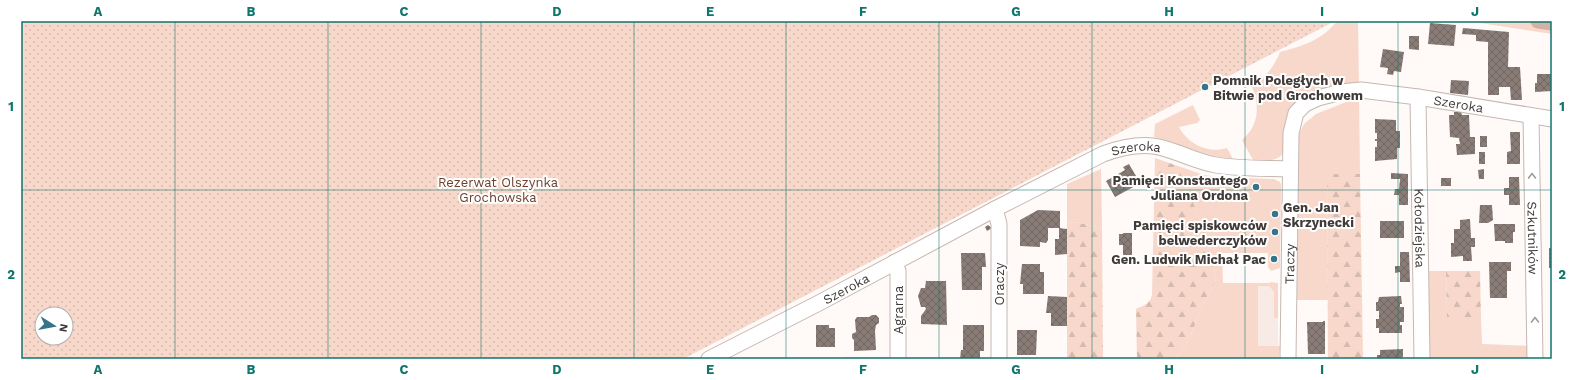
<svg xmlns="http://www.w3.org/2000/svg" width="1573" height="380" font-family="'Work Sans',sans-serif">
<defs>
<pattern id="forest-firs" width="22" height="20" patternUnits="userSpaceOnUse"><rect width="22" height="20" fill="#f7d8cb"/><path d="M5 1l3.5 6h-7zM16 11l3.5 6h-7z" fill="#d5baaf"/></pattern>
<pattern id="park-dots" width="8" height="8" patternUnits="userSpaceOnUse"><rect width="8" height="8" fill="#f7d8cb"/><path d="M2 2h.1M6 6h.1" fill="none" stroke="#d5baaf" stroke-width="1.8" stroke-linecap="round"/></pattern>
<pattern id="building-cross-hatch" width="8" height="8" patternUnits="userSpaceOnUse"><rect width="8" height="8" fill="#897c77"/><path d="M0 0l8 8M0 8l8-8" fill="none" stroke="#716763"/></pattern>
</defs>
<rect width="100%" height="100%" fill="#fff9f7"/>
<path fill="#f8ebe5" d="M1258,286H1269L1274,292V317L1278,318V346H1258Z"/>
<path fill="#f7d8cb" d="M1337,21H1358L1359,85L1296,105L1285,121V150C1279,163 1265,160 1253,160L1242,140C1259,126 1260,106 1252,87C1265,78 1274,67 1280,52C1303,46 1322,40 1337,21Z
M1467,21H1552V34Z
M1359,97L1360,174L1327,175L1328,300H1297L1298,136L1304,124L1316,114Z
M1193,105L1200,120L1197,123L1179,127C1188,144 1208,154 1227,148L1233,159C1203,156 1183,144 1154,137L1155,124Z
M1181,167L1204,175L1219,177L1274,179L1280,182L1281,185L1280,268L1271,271L1268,267V253H1222L1223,283H1270V282L1278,283V318H1274V292L1269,286H1258V346H1280L1279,359H1174C1190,346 1195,322 1203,304C1207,296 1212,288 1216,279L1210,250L1203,228L1189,192L1182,183L1181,179Z
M1101,169L1102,228L1075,222L1067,223V184Z
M1425,271H1446L1447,316L1481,317L1482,344L1529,346L1527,359H1426Z"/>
<path fill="url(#forest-firs)" d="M1155,158L1181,167V179L1182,183L1189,192L1203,228L1210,250L1216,279C1212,288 1207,296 1203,304C1195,322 1190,346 1174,359H1137L1136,309C1144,305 1150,304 1152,295Z
M1327,174H1360L1363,359H1328Z
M1075,222L1102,228L1103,359H1067V223Z
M1446,271H1480L1481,317H1447Z
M843,357H888V359H843Z"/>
<path fill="url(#park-dots)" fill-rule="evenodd" d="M21,21H1335L683,359H21ZM42,314H66V338H42Z"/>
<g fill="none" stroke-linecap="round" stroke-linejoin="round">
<path stroke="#d3b1a4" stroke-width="15" d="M1538,21L1552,23"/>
</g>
<path fill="url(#building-cross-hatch)" d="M1430,23L1456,25L1454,46L1428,44Z
M1463,28L1509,32L1508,67H1520L1522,100H1511L1510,87H1499V95H1488V42L1476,41V35L1462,34Z
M1409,36H1419V50L1409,49Z
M1383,49L1404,52L1401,72L1394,71L1393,75L1387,74L1388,68L1380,67Z
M1537,74H1552V91L1535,92V83H1537Z
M1451,80L1469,81L1468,95L1450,93Z
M1454,112H1461L1462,115H1469L1470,137H1475V154L1457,155L1456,144H1460L1459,138L1450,137L1449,115H1454Z
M1375,119L1396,120V131H1400V148H1397V159L1375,161V147H1377V141H1375V139H1377V133H1375Z
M1510,132H1520V164H1507V152L1511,151Z
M1480,136H1487V147H1480Z
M1479,152H1485V164H1479Z
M1129,164L1136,176L1131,179L1135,186L1115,197L1106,181L1125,170L1123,167Z
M1484,169V179H1479L1478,170Z
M1391,173L1408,174V205H1399V195H1394L1395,189H1399L1400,179H1391Z
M1509,177H1519L1520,205H1509V195H1504V188H1509Z
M1441,178H1451V186H1441Z
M1480,205H1492L1493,220L1488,223H1479Z
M1038,210L1060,211V228H1048V240L1046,243L1040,242V247L1020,246V220Z
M1470,219L1471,238H1475V247H1471L1472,261H1463V256L1451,257V243H1454V229H1460V220Z
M1380,221H1404V238H1380Z
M1494,224H1515V232H1513V243H1505V241H1495Z
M988,225L992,228L987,231L985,227Z
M1059,228L1067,229V254L1055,255V239H1059Z
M1123,233H1132V255H1123V245H1119V234H1123Z
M1549,248H1552V268H1549Z
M1400,252H1409L1410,282H1400V272L1395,273V266H1400Z
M961,253H985L986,267H982V290H962Z
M1489,262H1511V271H1507V298H1490Z
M1022,264H1040V272H1044V294H1023V284H1020Z
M926,281H946L947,325L921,324V316L926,309L925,307H921L918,296L921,288H925Z
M1048,296L1067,297V326H1051V313H1046Z
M1401,296L1402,304H1400V307H1404V322H1400V325H1402V333H1379V328H1376V319H1379V311H1376V302H1378L1379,297Z
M872,315H876L879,318V323L876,325L875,331L876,350L854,351V340L852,338V334L856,332L855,320L857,317H869Z
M1323,321H1325V354H1308L1307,322H1323Z
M816,325H829V328H835V347H816Z
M963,325H984V351H980V359H960L961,350H963Z
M1017,330H1037L1036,355H1017Z
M1403,349V357H1402V359H1377V355H1380V350Z"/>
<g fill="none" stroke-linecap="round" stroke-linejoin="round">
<g stroke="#c5b8b2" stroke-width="17">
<g id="street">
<path id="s1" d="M1418,97L1422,359"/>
<path id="s2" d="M1531,116L1535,359"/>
<path d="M995,209L999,224V359"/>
<path d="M895,262L898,271V359"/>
<path id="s3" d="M709,359L817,304L995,209L1103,154C1122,147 1146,142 1166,149C1183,154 1199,162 1216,165C1240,169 1266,168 1290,169"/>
<path id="s4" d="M1288,359L1291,133L1296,113L1305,104L1318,98L1341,92L1361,90L1418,97L1552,119"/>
</g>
</g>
<use href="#street" stroke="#fff" stroke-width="15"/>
</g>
<defs><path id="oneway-chevron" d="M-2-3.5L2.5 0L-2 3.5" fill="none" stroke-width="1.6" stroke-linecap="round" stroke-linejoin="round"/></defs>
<g stroke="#a09c9c">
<use href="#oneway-chevron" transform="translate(1532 176) rotate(-91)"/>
<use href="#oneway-chevron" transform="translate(1535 320) rotate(-91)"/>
</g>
<path fill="none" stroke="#0f766e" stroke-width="1" stroke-opacity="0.55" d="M175,21V359M328,21V359M481,21V359M634,21V359M786,21V359M939,21V359M1092,21V359M1245,21V359M1398,21V359M21,190H1552"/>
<g fill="#36748a" stroke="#fff" stroke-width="1.5">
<circle cx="1205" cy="87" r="4"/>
<circle cx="1256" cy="187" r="4"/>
<circle cx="1275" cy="214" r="4"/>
<circle cx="1275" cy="232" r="4"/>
<circle cx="1274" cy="259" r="4"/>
</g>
<g text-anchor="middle" stroke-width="4" stroke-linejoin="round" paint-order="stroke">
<g font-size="13" font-weight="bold" fill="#403a38" stroke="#fff" text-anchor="end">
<text x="1213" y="85" text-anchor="start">Pomnik Poległych w<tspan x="1213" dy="15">Bitwie pod Grochowem</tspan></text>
<text x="1248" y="185">Pamięci Konstantego<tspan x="1248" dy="15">Juliana Ordona</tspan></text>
<text x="1283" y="212" text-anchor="start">Gen. Jan<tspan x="1283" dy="15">Skrzynecki</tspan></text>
<text x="1267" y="230">Pamięci spiskowców<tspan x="1267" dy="15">belwederczyków</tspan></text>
<text x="1266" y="264">Gen. Ludwik Michał Pac</text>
</g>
<g font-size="13" fill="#403a38" stroke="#fff">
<text dy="5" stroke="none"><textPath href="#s4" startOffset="416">Szeroka</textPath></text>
<text dy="5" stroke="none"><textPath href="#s3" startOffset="478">Szeroka</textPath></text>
<text dy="5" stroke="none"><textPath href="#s1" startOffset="131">Kołodziejska</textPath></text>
<text dy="5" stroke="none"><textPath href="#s2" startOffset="122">Szkutników</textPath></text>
<text dy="5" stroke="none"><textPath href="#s4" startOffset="95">Traczy</textPath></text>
<text transform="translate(999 284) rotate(-90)" y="5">Oraczy</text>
<text dy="5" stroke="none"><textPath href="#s3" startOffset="154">Szeroka</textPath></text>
<text transform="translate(898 310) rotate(-90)" y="5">Agrarna</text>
</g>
<g font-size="13" fill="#6f3f2b" stroke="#fff">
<text x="498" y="187">Rezerwat Olszynka<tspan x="498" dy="15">Grochowska</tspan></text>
</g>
</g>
<rect width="1573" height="380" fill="none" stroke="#ffffff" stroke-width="44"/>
<g transform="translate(54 326) rotate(101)"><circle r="19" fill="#ffffff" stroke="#b3b0af"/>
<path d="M0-3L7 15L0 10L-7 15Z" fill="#36748a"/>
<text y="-6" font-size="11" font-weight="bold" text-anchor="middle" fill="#403a38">N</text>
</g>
<rect x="22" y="22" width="1529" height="336" fill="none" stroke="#0f766e" stroke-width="1.5"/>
<g font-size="13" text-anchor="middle" font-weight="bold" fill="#0f766e">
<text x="98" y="16">A</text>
<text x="251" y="16">B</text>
<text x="404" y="16">C</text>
<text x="557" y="16">D</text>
<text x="710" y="16">E</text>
<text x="863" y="16">F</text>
<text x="1016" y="16">G</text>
<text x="1169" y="16">H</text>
<text x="1322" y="16">I</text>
<text x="1475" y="16">J</text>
<text x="11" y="111">1</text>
<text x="1562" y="111">1</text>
<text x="11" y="279">2</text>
<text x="1562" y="279">2</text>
<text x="98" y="374">A</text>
<text x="251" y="374">B</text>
<text x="404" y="374">C</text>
<text x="557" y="374">D</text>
<text x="710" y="374">E</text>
<text x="863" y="374">F</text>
<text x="1016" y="374">G</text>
<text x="1169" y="374">H</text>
<text x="1322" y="374">I</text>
<text x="1475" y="374">J</text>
</g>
</svg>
